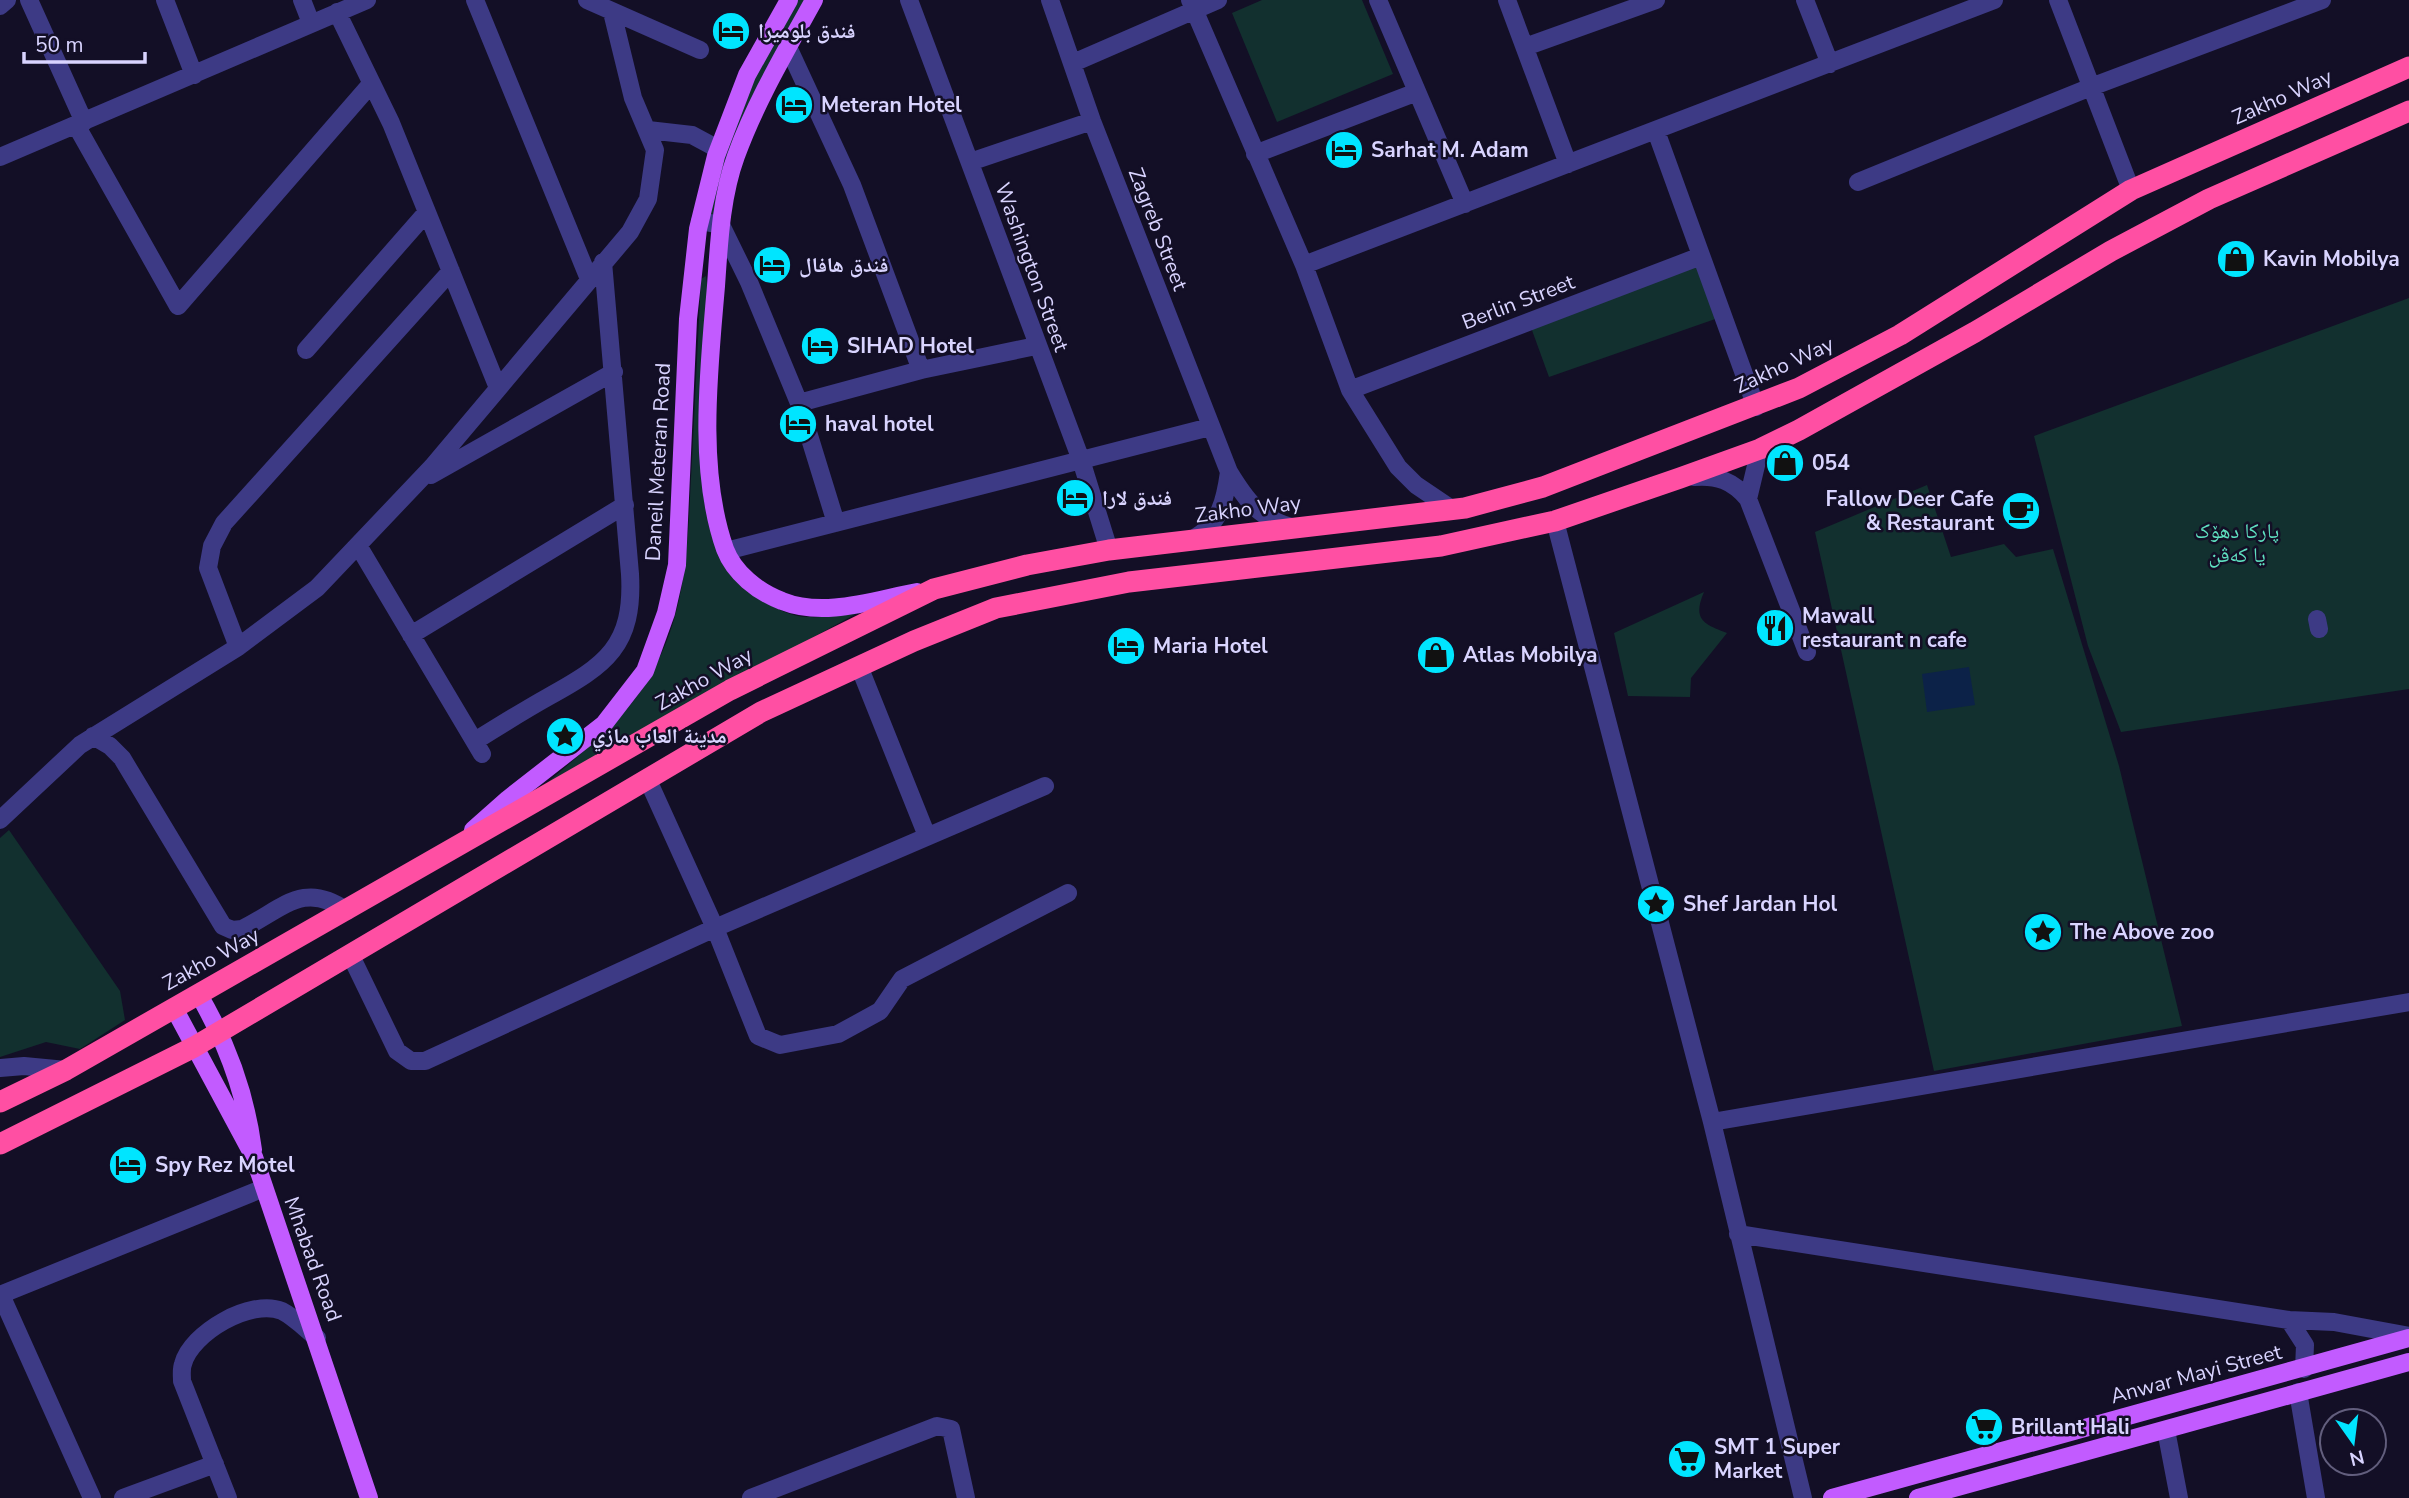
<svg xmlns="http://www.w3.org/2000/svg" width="2409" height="1498" font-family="'Nunito Sans','Noto Naskh Arabic',sans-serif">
<rect width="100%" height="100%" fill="#130f26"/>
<path fill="#12302f" d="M791,0H812L761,91L719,223L703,219L722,144Z
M1262,0H1362L1393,74L1277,122L1232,13Z
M1701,256L1721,317L1549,377L1529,322Z
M706,276C721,373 660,541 763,601C776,609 793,617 808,617C826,618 843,614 861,611L547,783C581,753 620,724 644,686C690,614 687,541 692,460C695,399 698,339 701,279Z
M2409,298V689L2121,732L2088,646L2034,436Z
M1927,485L1951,557L2004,544L2016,557L2053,549L2119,766L2182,1026L1934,1071L1815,532Z
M1704,592C1692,620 1704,624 1727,633L1691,678L1690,697L1628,696L1614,633Z
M9,830L120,991L125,1020L80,1049L46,1042L0,1057V838Z"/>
<path fill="#0c2248" d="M1969,667L1975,705L1927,712L1922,674Z"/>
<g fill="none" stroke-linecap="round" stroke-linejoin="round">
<path stroke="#3d3a85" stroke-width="18" d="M29,0L84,122
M165,0L194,75
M302,0L311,23
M475,0L589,279
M587,0L700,50
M909,0L1081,460L1109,550
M1050,0L1092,121L1229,472C1246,500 1259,518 1291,527
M1190,0L1304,265L1350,390L1398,467L1416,485L1453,510
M1378,0L1465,204
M1507,0L1568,164
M1805,0L1830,64
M2058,0L2131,190
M0,6L7,0
M337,12L391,123L498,388
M788,47L852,185L921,370
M1525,47L1656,0
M1073,63L1218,0
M76,125L178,306L371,84
M648,130L692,135L718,149
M1656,131L1756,407
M1255,154L1417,92
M0,157L367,0
M970,162L1092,121
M1858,182L2091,87L2322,0
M700,221L721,225L749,282L799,403L836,523
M1304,265L1994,0
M306,350L427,212
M1350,390L1701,256
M799,403L921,370L1036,346
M431,475L614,372
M1694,477C1717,475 1733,481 1748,499L1807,652
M1748,499L1760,449
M1555,521L1712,1122L1803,1498
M1193,539C1220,524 1225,501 1229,472
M359,547L482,754
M726,551L1210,427
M2317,619L2319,629
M411,635L625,505
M238,647L208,568L212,546L224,523L451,271
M859,666L927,836
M93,736L110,746L122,758L223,926L232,930L242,929C283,909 303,880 347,911
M475,741C499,726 523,711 548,697C606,665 634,646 630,574L603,262
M647,778L715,928L758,1036L780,1045L838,1034L880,1011L902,979L1068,893
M0,820L80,745L238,647L317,588L432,467L630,232L648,199L655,150L633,98L612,12
M351,956L397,1051L411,1061H425L715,928L1045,786
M0,1068L24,1066L66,1070
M1712,1122L2409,1002
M1738,1234L2289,1320L2334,1322L2409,1336
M0,1295L264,1188
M1,1295L92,1498
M2289,1320L2305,1345L2304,1369
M2298,1392L2316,1498
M2166,1430L2179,1498
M123,1498L215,1464
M228,1498L182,1381C182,1376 181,1369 183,1364C191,1333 251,1298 282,1311C294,1317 307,1330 317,1338
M751,1498L937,1426L951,1429L966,1498"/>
<path stroke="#c25bff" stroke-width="18" d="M814,0C786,51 756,101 736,156C721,197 719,243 716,286C709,369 697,470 725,549C734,573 758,592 782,601C824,618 874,600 917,592
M473,830L508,799L604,724L645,671L666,613L677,565L688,319L698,229L716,156L747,75L789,0
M199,995C227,1043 246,1095 253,1150
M174,1008L254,1157L369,1498
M1832,1498L2409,1338
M1918,1498L2409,1362"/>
<path stroke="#ff4fa3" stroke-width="21" d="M0,1102L66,1070L730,690L934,589L1027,565L1109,550L1465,508L1543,487L1799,388L1900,335L2131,190L2409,67
M0,1144L194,1047L761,712L914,641L996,608L1129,582L1441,546L1555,521L1680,478L1760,449L1799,430L1975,332L2111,251L2209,199L2409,111"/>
</g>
<defs>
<g id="hotel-disc" transform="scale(2.0125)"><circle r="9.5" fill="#00e5ff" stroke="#130f26"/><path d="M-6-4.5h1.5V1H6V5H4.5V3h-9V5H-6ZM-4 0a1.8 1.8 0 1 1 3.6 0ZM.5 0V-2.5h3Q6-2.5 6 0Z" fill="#111"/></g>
<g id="shop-disc" transform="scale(2.0125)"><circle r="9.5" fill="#00e5ff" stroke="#130f26"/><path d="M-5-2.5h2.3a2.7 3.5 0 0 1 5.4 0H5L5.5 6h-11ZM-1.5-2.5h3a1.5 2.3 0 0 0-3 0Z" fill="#111"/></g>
<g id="cafe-disc" transform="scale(2.0125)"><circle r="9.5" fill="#00e5ff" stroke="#130f26"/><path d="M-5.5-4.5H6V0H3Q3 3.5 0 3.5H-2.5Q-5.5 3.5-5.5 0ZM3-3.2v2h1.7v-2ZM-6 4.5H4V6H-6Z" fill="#111"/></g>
<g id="restaurant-disc" transform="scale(2.0125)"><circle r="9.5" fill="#00e5ff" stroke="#130f26"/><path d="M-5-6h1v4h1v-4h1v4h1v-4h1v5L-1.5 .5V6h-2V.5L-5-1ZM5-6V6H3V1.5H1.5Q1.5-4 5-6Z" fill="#111"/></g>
<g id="sight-disc" transform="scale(2.0125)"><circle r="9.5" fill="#00e5ff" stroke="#130f26"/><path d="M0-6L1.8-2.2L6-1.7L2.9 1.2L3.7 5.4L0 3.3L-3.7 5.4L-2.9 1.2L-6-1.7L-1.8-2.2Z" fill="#111"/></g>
<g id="supermarket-disc" transform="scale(2.0125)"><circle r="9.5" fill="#00e5ff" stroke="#130f26"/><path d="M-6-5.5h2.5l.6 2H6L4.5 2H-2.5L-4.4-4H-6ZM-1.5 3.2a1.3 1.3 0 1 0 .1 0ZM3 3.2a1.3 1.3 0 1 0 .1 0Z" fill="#111"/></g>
</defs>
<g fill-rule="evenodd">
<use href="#hotel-disc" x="731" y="31"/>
<use href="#hotel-disc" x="794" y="105"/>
<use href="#hotel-disc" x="1344" y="150"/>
<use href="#shop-disc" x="2236" y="259"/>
<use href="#hotel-disc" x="772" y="265"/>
<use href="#hotel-disc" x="820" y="346"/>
<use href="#hotel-disc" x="798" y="424"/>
<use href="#shop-disc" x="1785" y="463"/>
<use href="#hotel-disc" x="1075" y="498"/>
<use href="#cafe-disc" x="2021" y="511"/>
<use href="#restaurant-disc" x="1775" y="628"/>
<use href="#hotel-disc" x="1126" y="646"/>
<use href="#shop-disc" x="1436" y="655"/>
<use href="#sight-disc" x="565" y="736"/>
<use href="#sight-disc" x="1656" y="904"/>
<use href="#sight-disc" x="2043" y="932"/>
<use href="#hotel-disc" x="128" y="1165"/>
<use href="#supermarket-disc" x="1984" y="1427"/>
<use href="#supermarket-disc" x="1687" y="1459"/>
</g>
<g text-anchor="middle" stroke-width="5" stroke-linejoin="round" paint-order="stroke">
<g font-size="21" font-weight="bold" fill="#d9d4ff" stroke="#130f26" text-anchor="start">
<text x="758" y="38">فندق بلوميرا</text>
<text x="821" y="112">Meteran Hotel</text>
<text x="1371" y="157">Sarhat M. Adam</text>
<text x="2263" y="266">Kavin Mobilya</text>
<text x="799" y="272">فندق هافال</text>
<text x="847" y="353">SIHAD Hotel</text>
<text x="825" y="431">haval hotel</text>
<text x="1812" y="470">054</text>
<text x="1102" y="505">فندق لارا</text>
<text x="1994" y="506" text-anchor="end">Fallow Deer Cafe<tspan x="1994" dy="24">&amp; Restaurant</tspan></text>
<text x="1802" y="623">Mawall<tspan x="1802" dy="24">restaurant n cafe</tspan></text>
<text x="1153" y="653">Maria Hotel</text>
<text x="1463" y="662">Atlas Mobilya</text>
<text x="592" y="743">مدينة العاب مازي</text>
<text x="1683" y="911">Shef Jardan Hol</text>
<text x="2070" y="939">The Above zoo</text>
<text x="155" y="1172">Spy Rez Motel</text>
<text x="2011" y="1434">Brillant Hali</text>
<text x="1714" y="1454">SMT 1 Super<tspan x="1714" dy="24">Market</tspan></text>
</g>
<g font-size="21" fill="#d9d4ff" stroke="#130f26">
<text transform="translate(2282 97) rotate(-24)" y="7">Zakho Way</text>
<text transform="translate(1158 229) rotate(69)" y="7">Zagreb Street</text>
<text transform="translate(1032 267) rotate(70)" y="7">Washington Street</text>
<text transform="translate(1518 302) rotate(-21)" y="7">Berlin Street</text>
<text transform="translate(1784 365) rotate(-25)" y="7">Zakho Way</text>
<text transform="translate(658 462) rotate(-87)" y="7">Daneil Meteran Road</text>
<text transform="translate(1248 509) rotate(-7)" y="7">Zakho Way</text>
<text transform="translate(704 679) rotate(-29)" y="7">Zakho Way</text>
<text transform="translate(211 959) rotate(-29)" y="7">Zakho Way</text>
<text transform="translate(313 1259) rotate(70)" y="7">Mhabad Road</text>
<text transform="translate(2196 1374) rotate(-15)" y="7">Anwar Mayi Street</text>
</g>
<g font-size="21" fill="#5fe0c0" stroke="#130f26">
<text x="2237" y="538">پاركا دهۆک<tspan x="2237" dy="24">يا كەڤن</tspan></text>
</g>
</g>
<g transform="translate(2353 1442) rotate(166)"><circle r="33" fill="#130f26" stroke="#625e7d" stroke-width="2"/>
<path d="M0-5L12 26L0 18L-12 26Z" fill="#00e5ff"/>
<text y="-10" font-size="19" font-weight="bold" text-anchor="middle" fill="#d9d4ff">N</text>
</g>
<path d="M24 52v10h121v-10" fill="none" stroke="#d9d4ff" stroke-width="3.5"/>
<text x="35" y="52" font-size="21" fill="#d9d4ff" stroke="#130f26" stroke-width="5" paint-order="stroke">50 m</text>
</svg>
